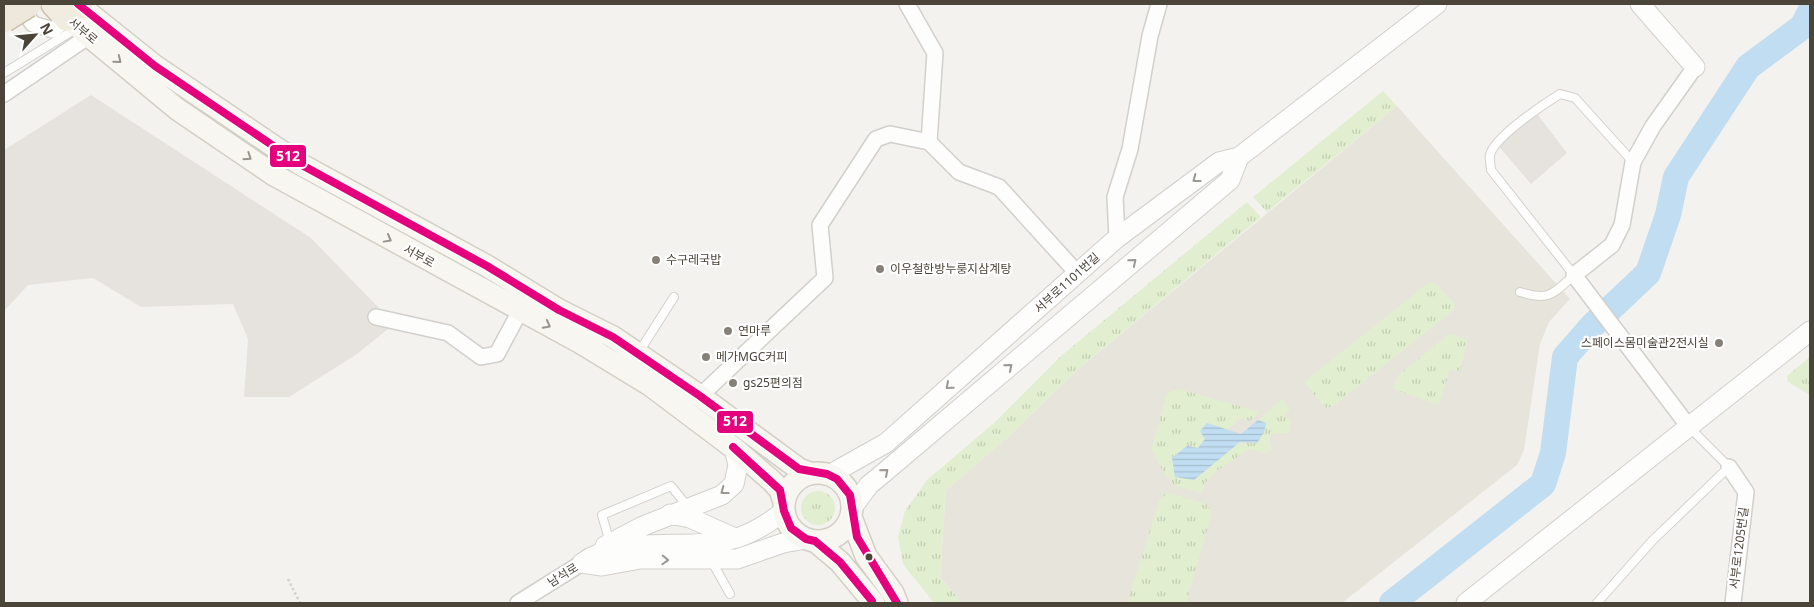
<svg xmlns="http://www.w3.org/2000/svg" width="1814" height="607" font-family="'Noto Sans','Noto Sans KR',sans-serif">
<defs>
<pattern id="grass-tufts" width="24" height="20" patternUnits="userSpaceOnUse" patternTransform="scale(1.25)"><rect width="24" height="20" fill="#e1eecf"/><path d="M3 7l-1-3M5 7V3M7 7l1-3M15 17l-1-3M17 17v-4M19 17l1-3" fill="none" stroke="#c3cdb2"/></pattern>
<pattern id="water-rules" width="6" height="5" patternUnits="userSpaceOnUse" patternTransform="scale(1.25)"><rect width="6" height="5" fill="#c0ddf1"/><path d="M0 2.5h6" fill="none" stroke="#a6bfcf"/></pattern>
</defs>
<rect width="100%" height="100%" fill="#f4f2ee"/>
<path fill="#e7e4dc" d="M1397,106L1570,299L1549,322L1540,344L1524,450L1517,465L1342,603H962L940,577L946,490L1008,437L1075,372Z"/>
<path fill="url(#grass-tufts)" d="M1383,91L1397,106L1267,212L1253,197Z
M1247,202L1261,217L1075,372L1008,437L946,490L940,577L962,603H934L903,564L898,537L905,511L927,480L994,423L1061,356Z
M1434,282L1455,304L1454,310L1333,406L1325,408L1304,382L1427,284Z
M1449,334L1468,339L1460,371L1450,369L1439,405L1393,389L1397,376Z
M1810,357V395L1788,382L1787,376Z
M1179,389L1260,412L1250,421L1241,418L1227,430L1207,424L1205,439L1198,448L1187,446L1172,458L1191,481L1194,480L1240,442L1257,443L1260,441L1263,422L1258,420L1282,399L1290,409L1285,415L1291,422L1289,433H1273L1269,438L1272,450L1267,453L1249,449L1211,475L1212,476L1204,484L1201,493L1174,485L1161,468L1151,449L1166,397L1169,392Z
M801 508a17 17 0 1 1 34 0a17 17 0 1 1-34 0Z
M1171,493L1206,504L1212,513L1186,603H1127L1159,501L1165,494Z"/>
<path fill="#e6e3df" d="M91,95L311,238L379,308L388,329L357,354L289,397H244L248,339L233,304L141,307L93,278L28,285L4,311V150Z
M1535,111L1567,153L1531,184L1496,143Z"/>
<path fill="url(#water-rules)" d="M1258,420L1266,423L1264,432L1257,443L1240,442L1194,480L1175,477L1172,458L1187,446L1198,448L1205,439L1200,431L1207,423L1241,434Z"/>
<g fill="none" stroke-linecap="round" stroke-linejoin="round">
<path stroke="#c0ddf1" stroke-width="26" d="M1392,603L1543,484L1553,453L1565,357L1592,326L1648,273L1668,215L1676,177L1748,67L1802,27L1810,12"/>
<g stroke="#d2d0cb" stroke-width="10">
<path id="service" d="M4,73L77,28
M1520,292C1549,301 1552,295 1574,275L1491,170C1491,166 1489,159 1490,155C1494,137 1544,104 1560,94L1575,98L1633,162
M639,352L674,297
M610,543L602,515L671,486L688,507
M711,560L730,594
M1597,603L1652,541L1729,467L1690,428"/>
</g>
<g stroke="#d2d0cb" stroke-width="18">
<path id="minor" d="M18,4L33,24L53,30L72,14
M907,4L935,53L929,142
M4,94L89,36
M1117,238L1115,197L1130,149L1150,36L1159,4
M376,317L448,333L481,357L497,354L520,311
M700,396L825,278L820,225L876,139L890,134L929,142L959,172L999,187L1078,274
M1689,427L1574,275L1612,245L1622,225L1633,162L1653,126L1695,67
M1729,467L1746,492L1733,603
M518,603L582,563"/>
</g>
<g stroke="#d2d0cb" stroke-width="21">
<path id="tertiary" d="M1640,4L1695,67
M829,475L886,443L1117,238L1219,162L1239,157L1437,4
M852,508L869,485L880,476L1230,180L1239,157
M670,514L690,518L735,538
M605,546L643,526L722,495L734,484L738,465L734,448
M582,563L602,566L640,559H737L783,543L806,539
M582,563C621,533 690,552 737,538C755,532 769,523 784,511
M1466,603L1810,331"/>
</g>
<g stroke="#d3cfc5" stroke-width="24">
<path id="secondary" d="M80,6L155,66L300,164L487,266L559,310L613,337L700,396L799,469L810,473
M67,18L177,109L274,175L581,343L650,385L735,449L773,482L780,490L784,502
M784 507a34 34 0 1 1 68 0a34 34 0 1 1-68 0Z
M851,517L866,556L893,593L897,603
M815,541L840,562L874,603"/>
</g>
<g stroke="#ccbfa9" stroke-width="28">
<path id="trunk" d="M54,4L67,18
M78,4L80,6"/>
</g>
<path stroke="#d3d2cc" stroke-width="2.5" stroke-dasharray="2.5 2.5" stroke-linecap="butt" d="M288,579L300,603"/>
<use href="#service" stroke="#fdfdfc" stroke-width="8"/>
<use href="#minor" stroke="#fdfdfc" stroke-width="15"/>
<use href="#tertiary" stroke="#fdfdfc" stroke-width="19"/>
<use href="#secondary" stroke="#f7f6f1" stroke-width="21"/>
<use href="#trunk" stroke="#f0ece0" stroke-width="25"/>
<g stroke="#ccbfa9" stroke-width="29" stroke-linecap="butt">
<path id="motorway-bridge" d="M4,19L28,4"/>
</g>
<use href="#motorway-bridge" stroke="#ede8db" stroke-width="26"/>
<g stroke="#fff" stroke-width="11">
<path id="bus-1" d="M78,4L155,66L300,164L487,266L559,310L613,337L700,396L799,469L827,474L837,479L850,495L857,537L897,603
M733,447L780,490L784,511L791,528L806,539L815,541L840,562L872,601"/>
</g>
<use href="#bus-1" stroke="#e5007d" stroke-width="8"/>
</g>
<defs><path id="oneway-chevron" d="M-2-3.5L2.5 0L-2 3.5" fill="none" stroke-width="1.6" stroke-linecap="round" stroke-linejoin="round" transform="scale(1.25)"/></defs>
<g stroke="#98948c">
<use href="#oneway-chevron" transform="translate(118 60) rotate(39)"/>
<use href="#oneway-chevron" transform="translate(248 157) rotate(34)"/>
<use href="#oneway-chevron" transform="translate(388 239) rotate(29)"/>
<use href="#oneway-chevron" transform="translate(547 325) rotate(28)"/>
</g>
<g stroke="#9b9791">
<use href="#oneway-chevron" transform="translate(1196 179) rotate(143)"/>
<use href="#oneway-chevron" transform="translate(1133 262) rotate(-40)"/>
<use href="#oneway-chevron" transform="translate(1009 367) rotate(-40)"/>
<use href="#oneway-chevron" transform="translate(949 386) rotate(139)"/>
<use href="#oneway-chevron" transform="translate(885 472) rotate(-41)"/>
<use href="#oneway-chevron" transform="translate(724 491) rotate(143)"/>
<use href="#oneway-chevron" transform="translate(665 560) rotate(2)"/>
</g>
<g fill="#868178" stroke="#fff" stroke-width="2">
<circle cx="656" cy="260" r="5"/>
<circle cx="880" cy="269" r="5"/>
<circle cx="728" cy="331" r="5"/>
<circle cx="1719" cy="343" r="5"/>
<circle cx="706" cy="357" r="5"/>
<circle cx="733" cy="383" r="5"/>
</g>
<circle fill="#4b4439" stroke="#fff" stroke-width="2" cx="869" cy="557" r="4.5"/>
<g text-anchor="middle" stroke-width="4.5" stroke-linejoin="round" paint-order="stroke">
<g font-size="12" fill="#4b4439" stroke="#fff">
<text transform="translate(83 31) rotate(40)" y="4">서부로</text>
<text transform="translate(419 256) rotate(29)" y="4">서부로</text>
<text transform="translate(1067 283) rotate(-42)" y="4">서부로1101번길</text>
<text transform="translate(1739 548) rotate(-83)" y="4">서부로1205번길</text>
<text transform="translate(563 575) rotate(-32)" y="4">남석로</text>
</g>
<g font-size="12" fill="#4b4439" stroke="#fff" text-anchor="start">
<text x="666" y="264">수구레국밥</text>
<text x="890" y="273">이우철한방누룽지삼계탕</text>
<text x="738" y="335">연마루</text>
<text x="1709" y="347" text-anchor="end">스페이스몸미술관2전시실</text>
<text x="716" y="361">메가MGC커피</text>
<text x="743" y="387">gs25편의점</text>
</g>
</g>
<g stroke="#fff" stroke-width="2">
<rect x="269" y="144" width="38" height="24" rx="5" fill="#e5007d"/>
<rect x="716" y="410" width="38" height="24" rx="5" fill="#e5007d"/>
</g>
<g font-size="14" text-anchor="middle" font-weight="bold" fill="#fff">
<text x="288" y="161">512</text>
<text x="735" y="426">512</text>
</g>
<rect width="1814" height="607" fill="none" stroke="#4b4439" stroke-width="10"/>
<g transform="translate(35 35) rotate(63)" stroke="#ffffff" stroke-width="4" paint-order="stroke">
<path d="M0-4L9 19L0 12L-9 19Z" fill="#4b4439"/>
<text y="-8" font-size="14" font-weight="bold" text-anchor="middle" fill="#4b4439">N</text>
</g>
</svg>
